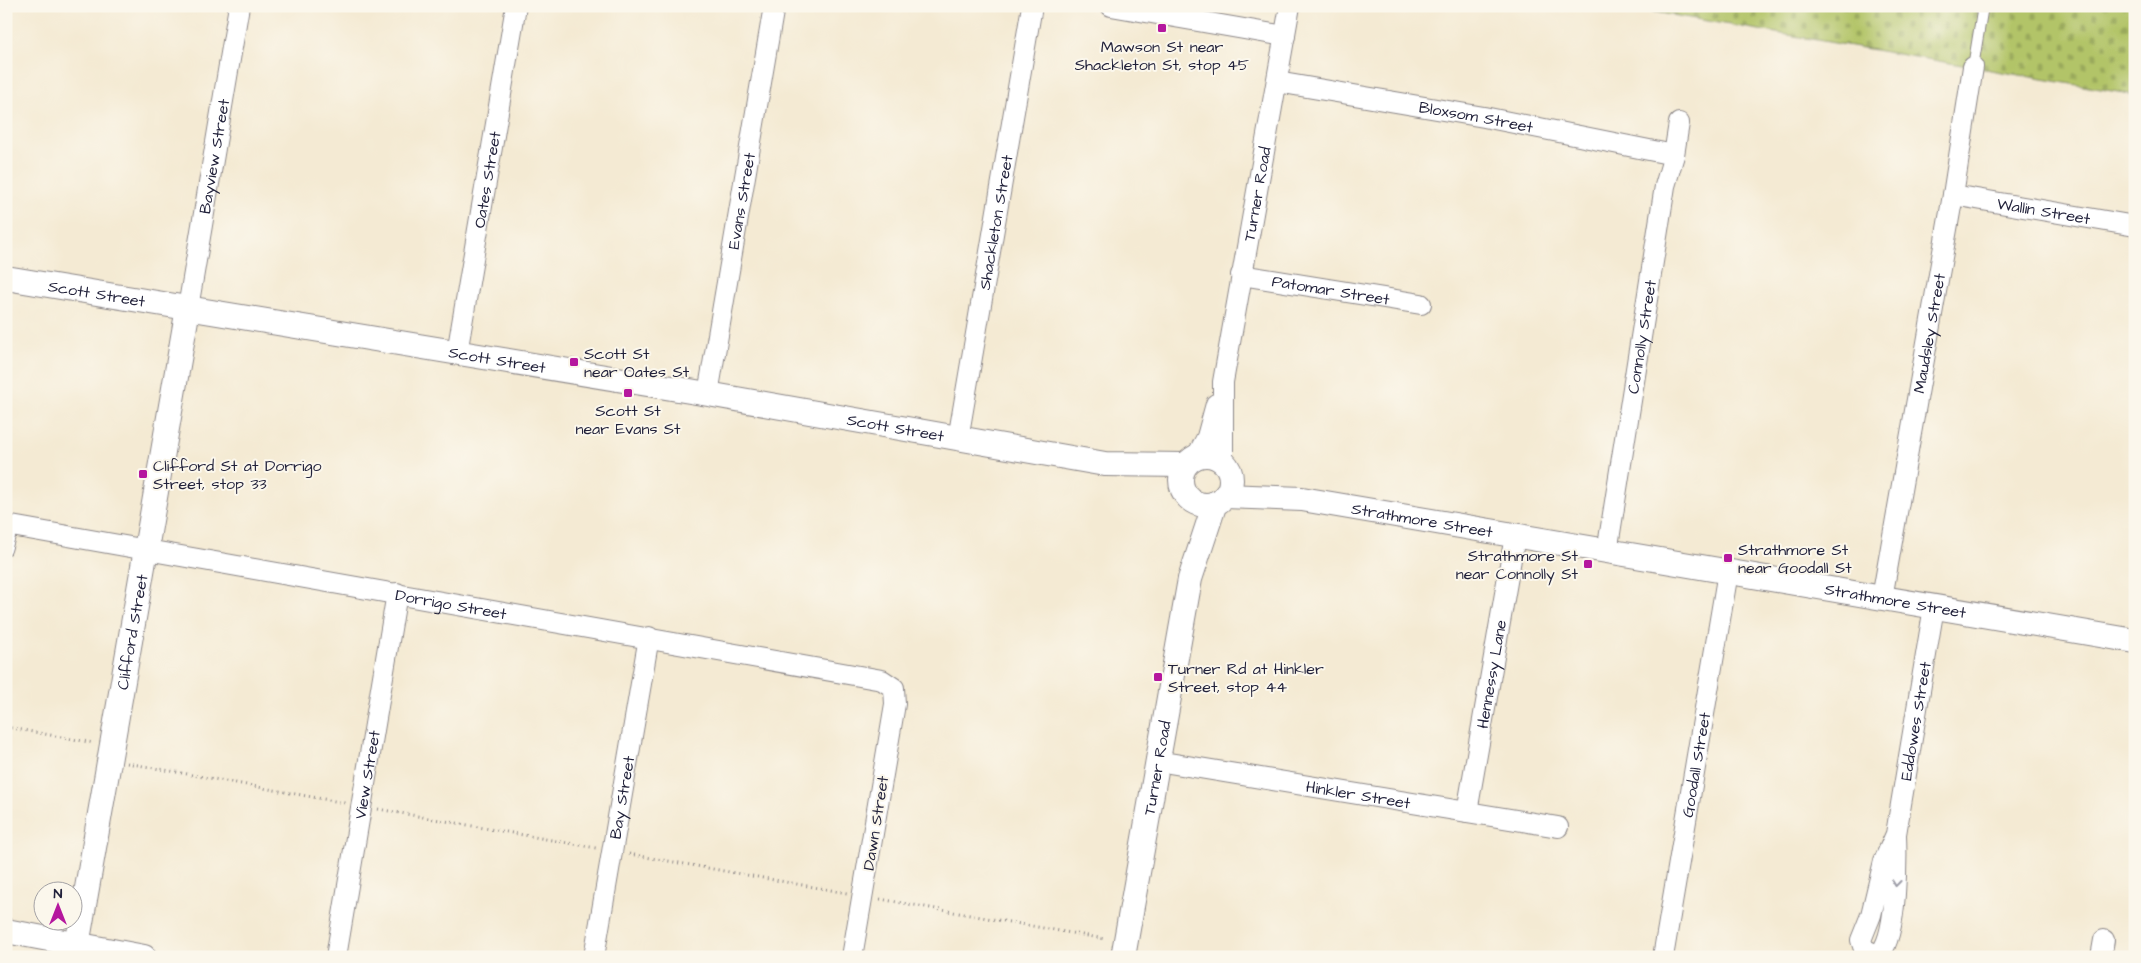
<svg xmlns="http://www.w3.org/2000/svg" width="2141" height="963" font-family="'Architects Daughter',sans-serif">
<defs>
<pattern id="cemetery-stones" width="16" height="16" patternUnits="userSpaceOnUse" patternTransform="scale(1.25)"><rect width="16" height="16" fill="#b2c468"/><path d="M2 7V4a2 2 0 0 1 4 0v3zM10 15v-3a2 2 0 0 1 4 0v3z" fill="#99a85b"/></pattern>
</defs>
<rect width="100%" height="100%" fill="#fbf7ec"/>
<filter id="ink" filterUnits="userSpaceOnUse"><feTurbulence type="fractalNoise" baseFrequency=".02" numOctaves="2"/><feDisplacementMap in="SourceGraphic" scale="10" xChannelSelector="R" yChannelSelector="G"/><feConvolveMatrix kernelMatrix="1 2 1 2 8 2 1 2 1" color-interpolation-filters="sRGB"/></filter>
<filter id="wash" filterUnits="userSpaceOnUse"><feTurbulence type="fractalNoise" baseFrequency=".0096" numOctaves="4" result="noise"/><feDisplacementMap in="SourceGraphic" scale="20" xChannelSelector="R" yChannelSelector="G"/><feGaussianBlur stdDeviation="1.12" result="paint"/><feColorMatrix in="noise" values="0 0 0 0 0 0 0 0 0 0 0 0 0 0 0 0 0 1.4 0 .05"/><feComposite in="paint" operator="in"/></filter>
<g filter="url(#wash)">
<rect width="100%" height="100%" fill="#f4ead3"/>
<path fill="url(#cemetery-stones)" stroke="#6a7352" d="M1620,6H2135V95Z"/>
</g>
<g filter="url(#ink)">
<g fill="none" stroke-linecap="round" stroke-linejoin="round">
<g stroke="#8b8687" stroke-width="12">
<path id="service" d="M1973,67L1983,6
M6,550L13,526"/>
</g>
<g stroke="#8b8687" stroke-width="22">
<g id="minor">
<path d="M1111,6L1285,36"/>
<path id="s1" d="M1277,82L1484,117L1674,155"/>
<path id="s2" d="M1953,195L2135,226"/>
<path id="s3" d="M1241,275L1421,304"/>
<path id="s4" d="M188,308L239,6"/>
<path id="s5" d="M457,353L516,6"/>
<path id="s6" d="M708,394L774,6"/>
<path id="s7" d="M958,439L1032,6"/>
<path d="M1197,456L1207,437L1216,404"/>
<path id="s8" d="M1223,460V382L1290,6"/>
<path id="s9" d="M6,525L882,680L894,688L895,704L852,957"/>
<path id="s10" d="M1607,552L1665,186L1674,155L1679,123"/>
<path id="s11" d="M1882,598L1953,195L1973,67"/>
<path id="s12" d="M1157,761L1558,827"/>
<path id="s13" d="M1467,812L1515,536"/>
<path id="s14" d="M1896,834L1884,861L1871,915L1861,940L1864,949L1875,954L1881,952C1897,933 1897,860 1896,834L1934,607"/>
<path id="s15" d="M336,957L397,593"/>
<path id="s16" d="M594,957L649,637"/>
<path id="s17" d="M1663,957L1728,572"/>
<path d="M2101,957L2104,940"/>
</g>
</g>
<g stroke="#8b8687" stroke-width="26">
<g id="tertiary">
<path id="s18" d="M6,278L708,394L1105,464L1185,465"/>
<circle cx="1206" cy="480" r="25"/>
<path id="s19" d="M1225,496L1302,499L2135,641"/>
<path d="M6,931L144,957"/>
<path id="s20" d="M75,957L188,308"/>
<path id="s21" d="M1123,957L1190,579L1215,503"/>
</g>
</g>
<path stroke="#8b8687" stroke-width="3" stroke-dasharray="1 4" stroke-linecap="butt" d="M6,727L94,743
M127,763L345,803
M378,809L596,848
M629,854L847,893
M880,899L1105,939"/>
<use href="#service" stroke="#fff" stroke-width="10"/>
<use href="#minor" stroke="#fff" stroke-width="20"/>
<use href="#tertiary" stroke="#fff" stroke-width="24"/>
</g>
<defs><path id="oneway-chevron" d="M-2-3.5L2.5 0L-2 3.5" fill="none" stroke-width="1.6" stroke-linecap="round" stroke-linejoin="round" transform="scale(1.25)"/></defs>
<use stroke="#9c9ca7" href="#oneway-chevron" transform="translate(1896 883) rotate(96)"/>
</g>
<g fill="#b5179e" stroke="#fbf7ec" stroke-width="2">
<rect x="1157" y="23" width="10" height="10" rx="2.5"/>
<rect x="569" y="357" width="10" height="10" rx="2.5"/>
<rect x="623" y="388" width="10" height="10" rx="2.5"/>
<rect x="138" y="469" width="10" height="10" rx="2.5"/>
<rect x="1723" y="553" width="10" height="10" rx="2.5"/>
<rect x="1583" y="559" width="10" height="10" rx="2.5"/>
<rect x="1153" y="672" width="10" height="10" rx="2.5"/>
</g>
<g text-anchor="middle" stroke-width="4" stroke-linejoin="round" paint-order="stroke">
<g font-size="16" fill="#22223b" stroke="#fbf7ec" text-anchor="start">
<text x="1162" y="52" text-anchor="middle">Mawson St near<tspan x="1162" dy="18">Shackleton St, stop 45</tspan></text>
<text x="584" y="359">Scott St<tspan x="584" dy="18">near Oates St</tspan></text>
<text x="628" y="416" text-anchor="middle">Scott St<tspan x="628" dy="18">near Evans St</tspan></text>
<text x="153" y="471">Clifford St at Dorrigo<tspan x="153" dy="18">Street, stop 33</tspan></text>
<text x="1738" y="555">Strathmore St<tspan x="1738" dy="18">near Goodall St</tspan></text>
<text x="1578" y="561" text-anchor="end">Strathmore St<tspan x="1578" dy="18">near Connolly St</tspan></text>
<text x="1168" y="674">Turner Rd at Hinkler<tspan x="1168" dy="18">Street, stop 44</tspan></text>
</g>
<g font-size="16" fill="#22223b" stroke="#fbf7ec">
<text dy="6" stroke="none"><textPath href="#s1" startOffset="202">Bloxsom Street</textPath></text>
<text dy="6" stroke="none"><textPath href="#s4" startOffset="154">Bayview Street</textPath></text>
<text dy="6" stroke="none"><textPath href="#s5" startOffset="176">Oates Street</textPath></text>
<text dy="6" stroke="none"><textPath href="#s8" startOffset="269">Turner Road</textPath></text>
<text dy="6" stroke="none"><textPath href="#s6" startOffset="196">Evans Street</textPath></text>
<text dy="6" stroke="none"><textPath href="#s2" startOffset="92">Wallin Street</textPath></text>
<text dy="6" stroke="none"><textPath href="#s7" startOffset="220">Shackleton Street</textPath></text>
<text dy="6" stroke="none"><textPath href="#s3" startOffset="91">Patomar Street</textPath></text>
<text dy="6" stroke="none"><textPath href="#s18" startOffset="92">Scott Street</textPath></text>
<text dy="6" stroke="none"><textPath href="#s11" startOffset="269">Maudsley Street</textPath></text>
<text dy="6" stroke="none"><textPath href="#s10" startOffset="218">Connolly Street</textPath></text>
<text dy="6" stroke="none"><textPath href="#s18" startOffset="498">Scott Street</textPath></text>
<text dy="6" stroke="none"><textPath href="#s18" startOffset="902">Scott Street</textPath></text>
<text dy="6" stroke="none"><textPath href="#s19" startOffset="199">Strathmore Street</textPath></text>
<text dy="6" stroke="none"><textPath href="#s19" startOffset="679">Strathmore Street</textPath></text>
<text dy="6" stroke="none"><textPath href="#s9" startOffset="452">Dorrigo Street</textPath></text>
<text dy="6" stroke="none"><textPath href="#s20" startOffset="330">Clifford Street</textPath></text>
<text dy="6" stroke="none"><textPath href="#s13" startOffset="140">Hennessy Lane</textPath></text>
<text dy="6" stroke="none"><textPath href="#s14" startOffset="375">Eddowes Street</textPath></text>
<text dy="6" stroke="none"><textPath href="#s17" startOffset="195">Goodall Street</textPath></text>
<text dy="6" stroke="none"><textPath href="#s21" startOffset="192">Turner Road</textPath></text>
<text dy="6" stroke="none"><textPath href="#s15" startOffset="185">View Street</textPath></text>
<text dy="6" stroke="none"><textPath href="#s12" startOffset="204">Hinkler Street</textPath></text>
<text dy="6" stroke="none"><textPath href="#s16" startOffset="162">Bay Street</textPath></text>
<text transform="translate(875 823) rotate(-81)" y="6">Dawn Street</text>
</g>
</g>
<rect width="2141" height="963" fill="none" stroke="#fbf7ec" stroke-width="25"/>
<g transform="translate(58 906)"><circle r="24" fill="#fbf7ec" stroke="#a4a2a5"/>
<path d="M0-4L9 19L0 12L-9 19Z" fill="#b5179e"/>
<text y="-8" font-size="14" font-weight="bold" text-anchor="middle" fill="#22223b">N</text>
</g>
</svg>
